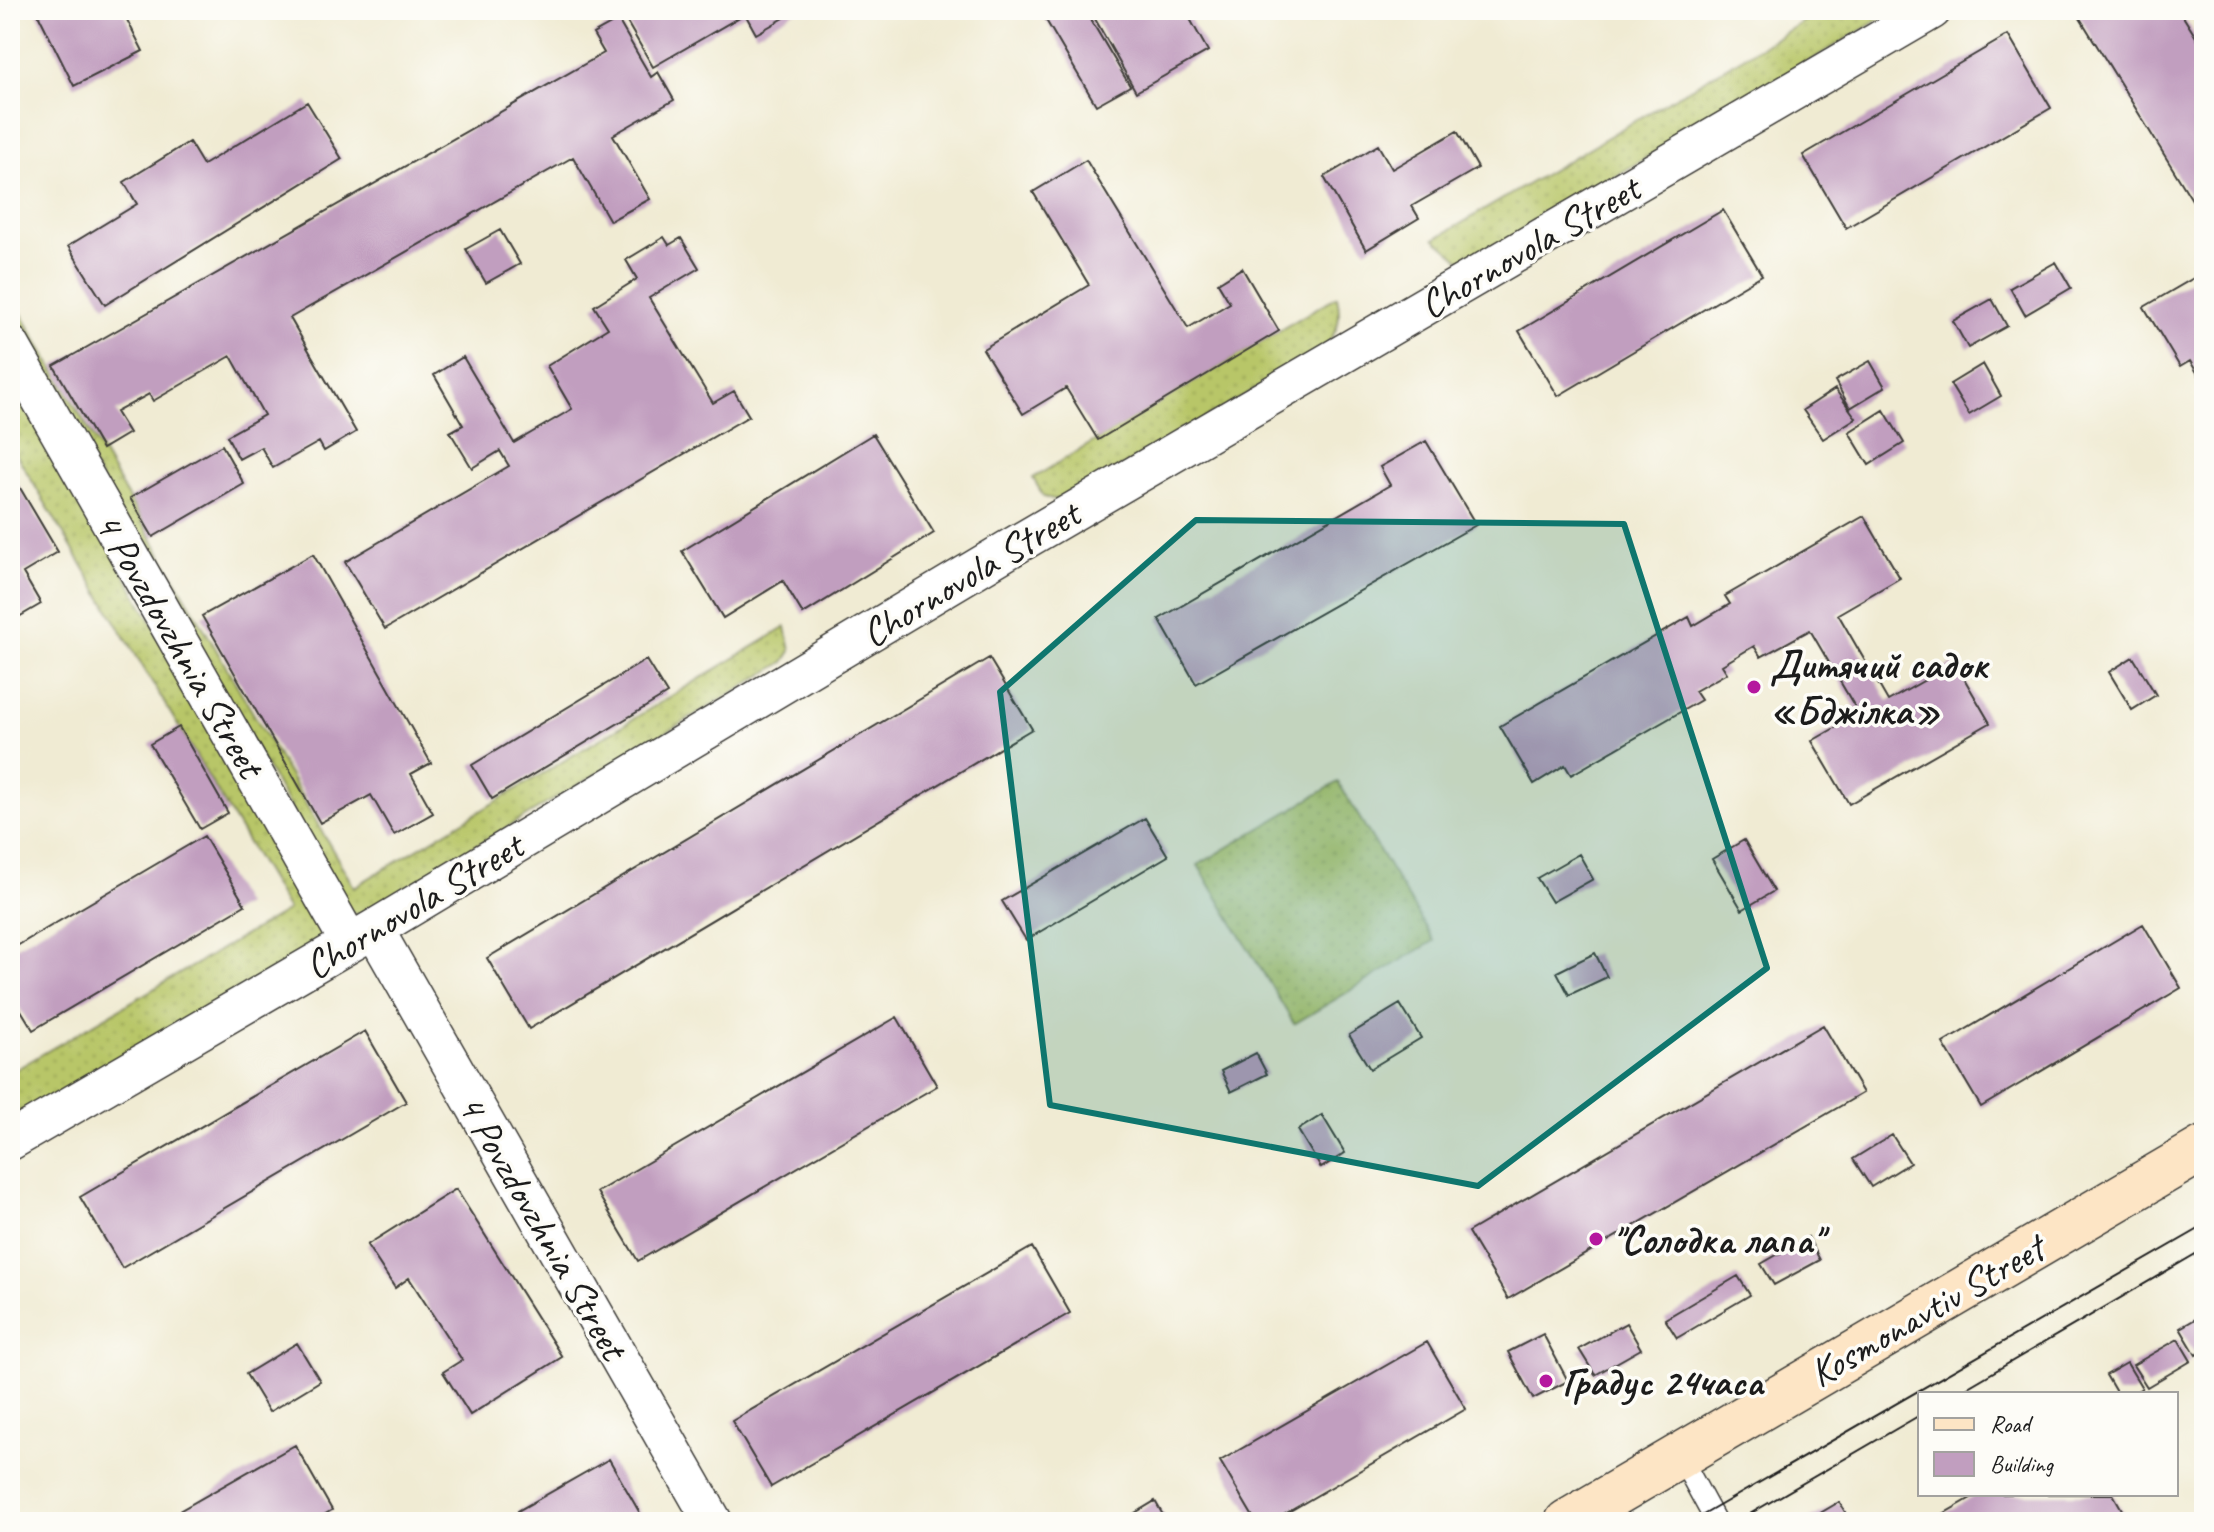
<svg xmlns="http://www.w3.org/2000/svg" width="2214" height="1532" font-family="Caveat,sans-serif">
<defs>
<pattern id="grass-dots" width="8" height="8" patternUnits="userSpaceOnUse" patternTransform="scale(2)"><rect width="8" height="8" fill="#b8c668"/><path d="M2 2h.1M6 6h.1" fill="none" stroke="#9eaa5a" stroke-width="1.8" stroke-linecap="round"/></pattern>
</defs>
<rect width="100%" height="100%" fill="#fdfcf7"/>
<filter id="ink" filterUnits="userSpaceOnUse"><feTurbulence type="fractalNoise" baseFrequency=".0125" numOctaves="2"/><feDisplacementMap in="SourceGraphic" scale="16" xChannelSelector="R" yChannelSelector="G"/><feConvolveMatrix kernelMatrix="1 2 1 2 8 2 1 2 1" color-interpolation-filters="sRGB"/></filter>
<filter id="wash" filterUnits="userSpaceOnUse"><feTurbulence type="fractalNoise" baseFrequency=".006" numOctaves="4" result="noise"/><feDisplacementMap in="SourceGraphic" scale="32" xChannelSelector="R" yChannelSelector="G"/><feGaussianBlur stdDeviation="1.8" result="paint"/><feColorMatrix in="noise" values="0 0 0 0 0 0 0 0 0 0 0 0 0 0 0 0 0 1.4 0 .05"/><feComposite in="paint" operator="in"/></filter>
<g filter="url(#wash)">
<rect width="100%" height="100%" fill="#f0ebd3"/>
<path fill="url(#grass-dots)" stroke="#6a7142" stroke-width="2" d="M1823,10H1895L1474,260L1459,259L1435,239Z
M10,294L354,887L786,627L791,651L784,662L360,915L350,912L10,321Z
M1337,296C1342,320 1338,331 1323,350L1062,501L1044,497L1033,478Z
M10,371L324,928L319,943L10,1127V1073L288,910L10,444Z
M1338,782L1434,941L1294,1024L1198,865Z"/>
<g id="blocks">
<path fill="#c19ebf" d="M36,10H122L143,51L74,86Z
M635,10H798L756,34L745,14L653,67L624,17Z
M1040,10H1085L1130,86L1096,105Z
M1090,10H1185L1208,51L1136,92Z
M2075,10H2179L2204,50V204L2197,208Z
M618,20L651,77L658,72L674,100L613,135L650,199L610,221L573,157L290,318L356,432L324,451L319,442L273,468L261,447L239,459L227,436L264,415L231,356L153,401L149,394L116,412L129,433L102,449L54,366L604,53L593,34Z
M2008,35L2051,108L1846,228L1803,155Z
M307,102L342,159L105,305L68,246L137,204L124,182L189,142L203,165Z
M1457,131L1478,168L1412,206L1419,218L1366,250L1324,177L1378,145L1392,169Z
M1086,160L1188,328L1230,303L1218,283L1242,268L1279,331L1098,440L1066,388L1023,414L983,349L1089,285L1033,192Z
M1723,210L1762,275L1558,396L1519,331Z
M500,230L520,264L486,283L466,249Z
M664,237L669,245L681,238L699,268L649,298L713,403L734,391L749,416L385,629L345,562L509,466L500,451L472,468L450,432L463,425L434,375L463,357L514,443L572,409L547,366L608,328L594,306L637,279L626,260Z
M2056,262L2071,288L2025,315L2010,288Z
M2204,272V384L2190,361L2180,367L2144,307Z
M1992,299L2007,326L1968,348L1953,321Z
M1870,361L1885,387L1850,408L1835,381Z
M1983,364L2001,396L1969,415L1950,384Z
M1835,389L1856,418L1823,439L1803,410Z
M1884,410L1904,443L1869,465L1849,432Z
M873,434L934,533L803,614L783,581L723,618L682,551Z
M1426,441L1476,525L1196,684L1159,619L1390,485L1380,467Z
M222,445L244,484L153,537L130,498Z
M10,471L58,552L23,573L41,604L10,622Z
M1864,516L1900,578L1838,614L1888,701L1955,663L1990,723L1849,804L1812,741L1859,714L1810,630L1761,657L1754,646L1722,665L1727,673L1695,691L1701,700L1571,775L1565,765L1534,784L1500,726L1689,617L1693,626L1730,604L1725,596Z
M313,554L431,763L411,774L433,813L394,835L371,795L320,823L202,616Z
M2133,657L2156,695L2132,710L2109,672Z
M989,658L1032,729L529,1029L487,958Z
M646,660L667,694L492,799L472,765Z
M179,727L228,813L200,829L150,744Z
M1145,818L1168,856L1026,940L1002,901Z
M204,836L245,905L33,1030L10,992V950Z
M1744,840L1774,891L1742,910L1712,859Z
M1579,854L1593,879L1552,902L1537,878Z
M2143,924L2181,988L1981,1107L1943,1043Z
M1595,953L1607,977L1569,995L1557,972Z
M1400,1004L1421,1038L1370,1069L1349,1035Z
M897,1017L937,1086L638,1261L597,1192Z
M1823,1025L1863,1093L1508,1299L1468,1232Z
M365,1031L406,1102L122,1268L80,1197Z
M1256,1053L1267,1074L1231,1092L1221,1071Z
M1322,1115L1345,1153L1321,1168L1298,1130Z
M1892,1135L1910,1163L1871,1187L1853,1159Z
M456,1189L562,1357L470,1415L443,1372L462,1360L409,1278L395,1288L367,1245Z
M1808,1237L1820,1260L1774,1285L1761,1264Z
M1032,1247L1070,1313L771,1487L732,1421Z
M1738,1276L1750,1295L1677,1338L1665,1319Z
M2204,1314V1350L2196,1355L2180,1328Z
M1626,1323L1641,1349L1595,1375L1579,1349Z
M1543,1334L1568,1381L1533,1399L1508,1352Z
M2178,1339L2191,1361L2147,1387L2133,1365Z
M1427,1342L1466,1409L1271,1522H1256L1220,1461Z
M297,1343L320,1381L269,1412L246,1374Z
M2127,1363L2142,1388L2132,1394H2117L2106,1375Z
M295,1445L332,1510L312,1522H160Z
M609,1459L645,1522H524L518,1511Z
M1978,1494H2113L2129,1522H1929Z
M1155,1501L1167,1522H1120Z
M1839,1502L1851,1522H1805Z"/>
</g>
</g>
<g filter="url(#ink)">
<use href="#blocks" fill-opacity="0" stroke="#3c3b37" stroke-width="2"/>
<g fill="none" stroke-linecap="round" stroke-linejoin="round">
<g stroke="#3c3b37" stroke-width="23">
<path id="lane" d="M1679,1454L1716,1522"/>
</g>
<g stroke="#3c3b37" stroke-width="41">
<path id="street" d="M10,345L350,943
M374,929L713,1522
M10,1141L374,929L1009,549L1932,10"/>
</g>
<g stroke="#3c3b37" stroke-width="47">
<path id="secondary" d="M1567,1522L2204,1148"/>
</g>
<use href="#lane" stroke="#fff" stroke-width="20"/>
<use href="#street" stroke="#fff" stroke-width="38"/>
<use href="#secondary" stroke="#fde5c5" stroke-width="44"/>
<path stroke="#1c1c1c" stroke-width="2" d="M1956,1394L2204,1249
M1691,1522L2204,1226
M1736,1522L1920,1415"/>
</g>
</g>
<path fill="#0f766e" fill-opacity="0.2" stroke="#0f766e" stroke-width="6" stroke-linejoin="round" d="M1196,520L1624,524L1767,968L1478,1186L1050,1105L1000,692Z"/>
<g fill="#b5179e" stroke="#fdfcf7" stroke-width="3">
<circle cx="1754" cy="687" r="8"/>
<circle cx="1596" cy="1239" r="8"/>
<circle cx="1546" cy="1381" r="8"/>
</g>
<g text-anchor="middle" stroke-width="7" stroke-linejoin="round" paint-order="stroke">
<g font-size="40" fill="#1c1c1c" stroke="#fdfcf7">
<text transform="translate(1529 246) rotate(-30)" y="14">Chornovola Street</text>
<text transform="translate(970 573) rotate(-31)" y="14">Chornovola Street</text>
<text transform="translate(180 644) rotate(60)" y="14">4 Povzdovzhnia Street</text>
<text transform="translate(413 905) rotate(-31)" y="14">Chornovola Street</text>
<text transform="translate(543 1226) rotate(60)" y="14">4 Povzdovzhnia Street</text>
<text transform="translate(1926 1310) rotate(-30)" y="14">Kosmonavtiv Street</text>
</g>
<g font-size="40" font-weight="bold" fill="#1c1c1c" stroke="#fdfcf7" text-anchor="start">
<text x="1770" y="678">Дитячий садок<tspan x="1770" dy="46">«Бджілка»</tspan></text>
<text x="1612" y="1253">"Солодка лапа"</text>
<text x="1562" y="1395">Градус 24часа</text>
</g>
</g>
<rect width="2214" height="1532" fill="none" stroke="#fdfcf7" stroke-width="40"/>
<rect x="1918" y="1392" width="260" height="104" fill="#fdfcf7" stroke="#a3a29f" stroke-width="2"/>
<rect x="1934" y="1418" width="40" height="12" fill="#fde5c5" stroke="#a3a29f" stroke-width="2"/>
<text x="1990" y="1432" font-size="24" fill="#1c1c1c">Road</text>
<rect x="1934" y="1452" width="40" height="24" fill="#c19ebf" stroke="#a3a29f" stroke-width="2"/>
<text x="1990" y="1472" font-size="24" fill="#1c1c1c">Building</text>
</svg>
